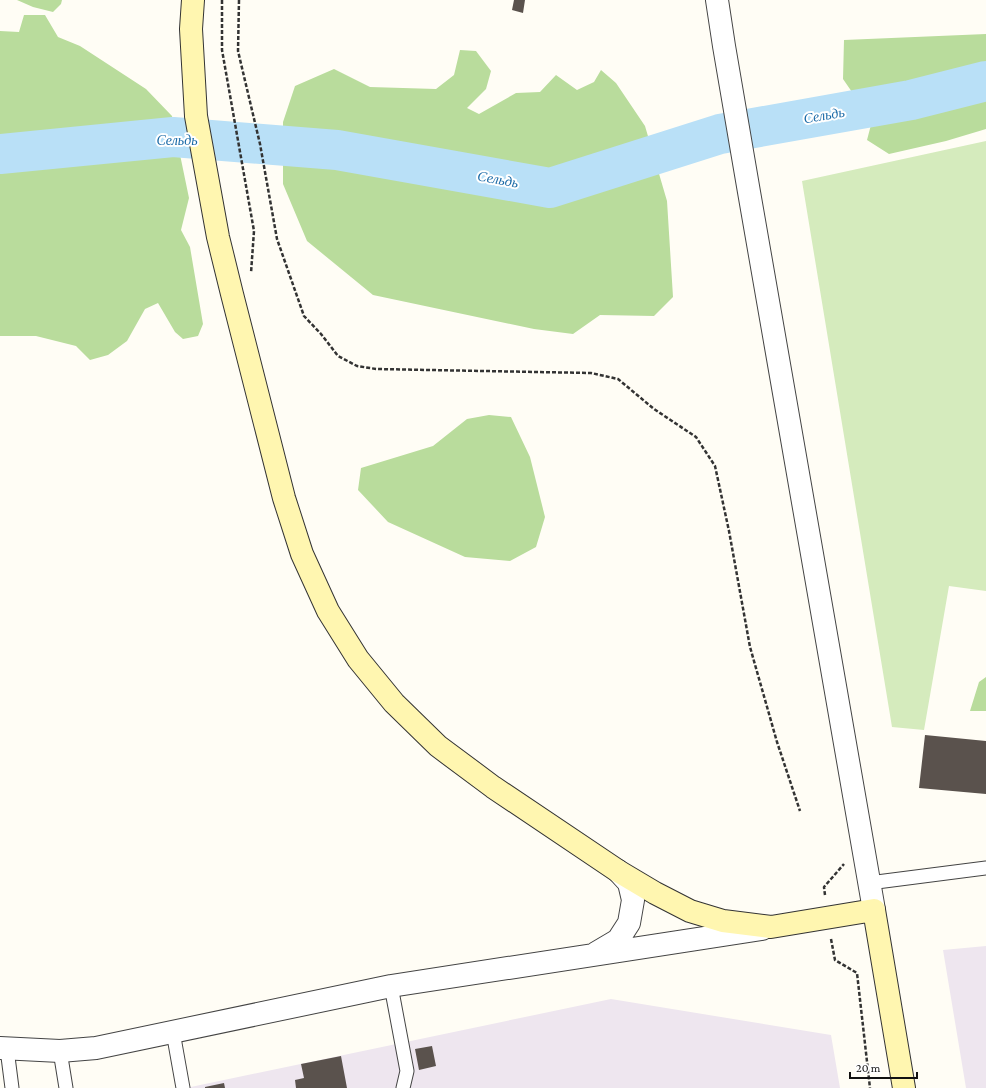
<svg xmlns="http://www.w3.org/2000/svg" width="986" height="1088" font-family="'Crimson Pro',serif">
<rect width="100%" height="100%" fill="#fffdf5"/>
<path fill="#eee6ef" d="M986,946V1088H966L943,950Z
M611,999L831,1035L840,1088H186Z"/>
<path fill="#d5ebbd" d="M986,141V591L949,586L924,730L892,727L802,181Z"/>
<path fill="#b9dc9c" d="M17,0H62L61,4L53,12L33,7Z
M24,15H45L58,37L80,46L146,89L172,116L189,198L181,230L190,247L203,324L198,336L183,339L175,332L158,303L145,309L127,341L108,355L90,360L76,346L36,336H0V31L19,32Z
M986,34V129L946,141L889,154L867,140L872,121L843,79L844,40Z
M460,50L476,51L491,71L486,89L467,108L479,114L516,93L540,92L556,75L577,90L594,82L601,70L616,83L645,126L667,201L673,297L654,316L600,315L573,334L534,329L373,295L307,241L283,184V122L295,86L334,69L370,87L436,89L454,75Z
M489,415L511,417L530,457L545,517L536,547L510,561L465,557L388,522L358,490L361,468L433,446L467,419Z
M986,677V711H970L979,682Z"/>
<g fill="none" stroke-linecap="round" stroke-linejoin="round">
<path stroke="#b9e0f7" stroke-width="40" d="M0,154L173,137L337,150L550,188L720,134L911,100L986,81"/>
</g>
<path fill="#5a524d" d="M514,0H525L523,13L512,10Z
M925,735L986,741V794L919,788Z
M432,1046L436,1066L419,1070L415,1049Z
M341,1056L347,1088H296L295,1080L304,1078L301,1064Z
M224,1083L225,1088H205V1087Z"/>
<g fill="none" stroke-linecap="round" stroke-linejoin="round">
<g stroke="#444" stroke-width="15">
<path id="service" d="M869,883L986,868
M391,986L407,1071L403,1088
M173,1032L183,1088
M7,1049L12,1088
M60,1051L66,1088"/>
</g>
<g stroke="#444" stroke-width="24">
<path id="minor" d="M596,953L618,940L629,923L633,900L629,883L618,871
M0,1048L60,1051L96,1048L391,986L762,929"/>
</g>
<g stroke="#444" stroke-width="24">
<path id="tertiary" d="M717,0L724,46L749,192L874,910"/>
</g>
<g stroke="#333" stroke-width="24">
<path id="secondary" d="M193,0L191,29L196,116L218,237L232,294L284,498L302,554L328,611L358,659L394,703L438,746L493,787L618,871L655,893L690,911L723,921L771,927L874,910L904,1088"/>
</g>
<path stroke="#333" stroke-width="2.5" stroke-dasharray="4 2" stroke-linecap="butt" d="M222,0V50L254,231L251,273
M239,0L238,51L260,144L277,239L304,316L321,334L338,356L357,366L376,369L591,373L618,379L654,409L696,437L715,466L729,531L750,647L777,742L800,811
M825,895L824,887L844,864
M831,939L835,960L857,973L870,1088"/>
<use href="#service" stroke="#fff" stroke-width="13"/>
<use href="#minor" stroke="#fff" stroke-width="22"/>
<use href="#tertiary" stroke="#fff" stroke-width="22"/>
<use href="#secondary" stroke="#fff6b0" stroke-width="22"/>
</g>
<g text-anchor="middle" stroke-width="4" stroke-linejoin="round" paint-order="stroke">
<g font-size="14" font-style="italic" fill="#1768a6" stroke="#fff">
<text transform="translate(824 115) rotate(-10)" y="5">Сельдь</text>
<text x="177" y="145">Сельдь</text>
<text transform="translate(498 179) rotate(10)" y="5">Сельдь</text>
</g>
</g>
<path d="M850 1072v6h67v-6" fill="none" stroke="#111111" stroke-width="2"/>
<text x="856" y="1072" font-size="12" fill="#111111" stroke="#ffffff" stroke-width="3" paint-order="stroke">20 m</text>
</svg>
